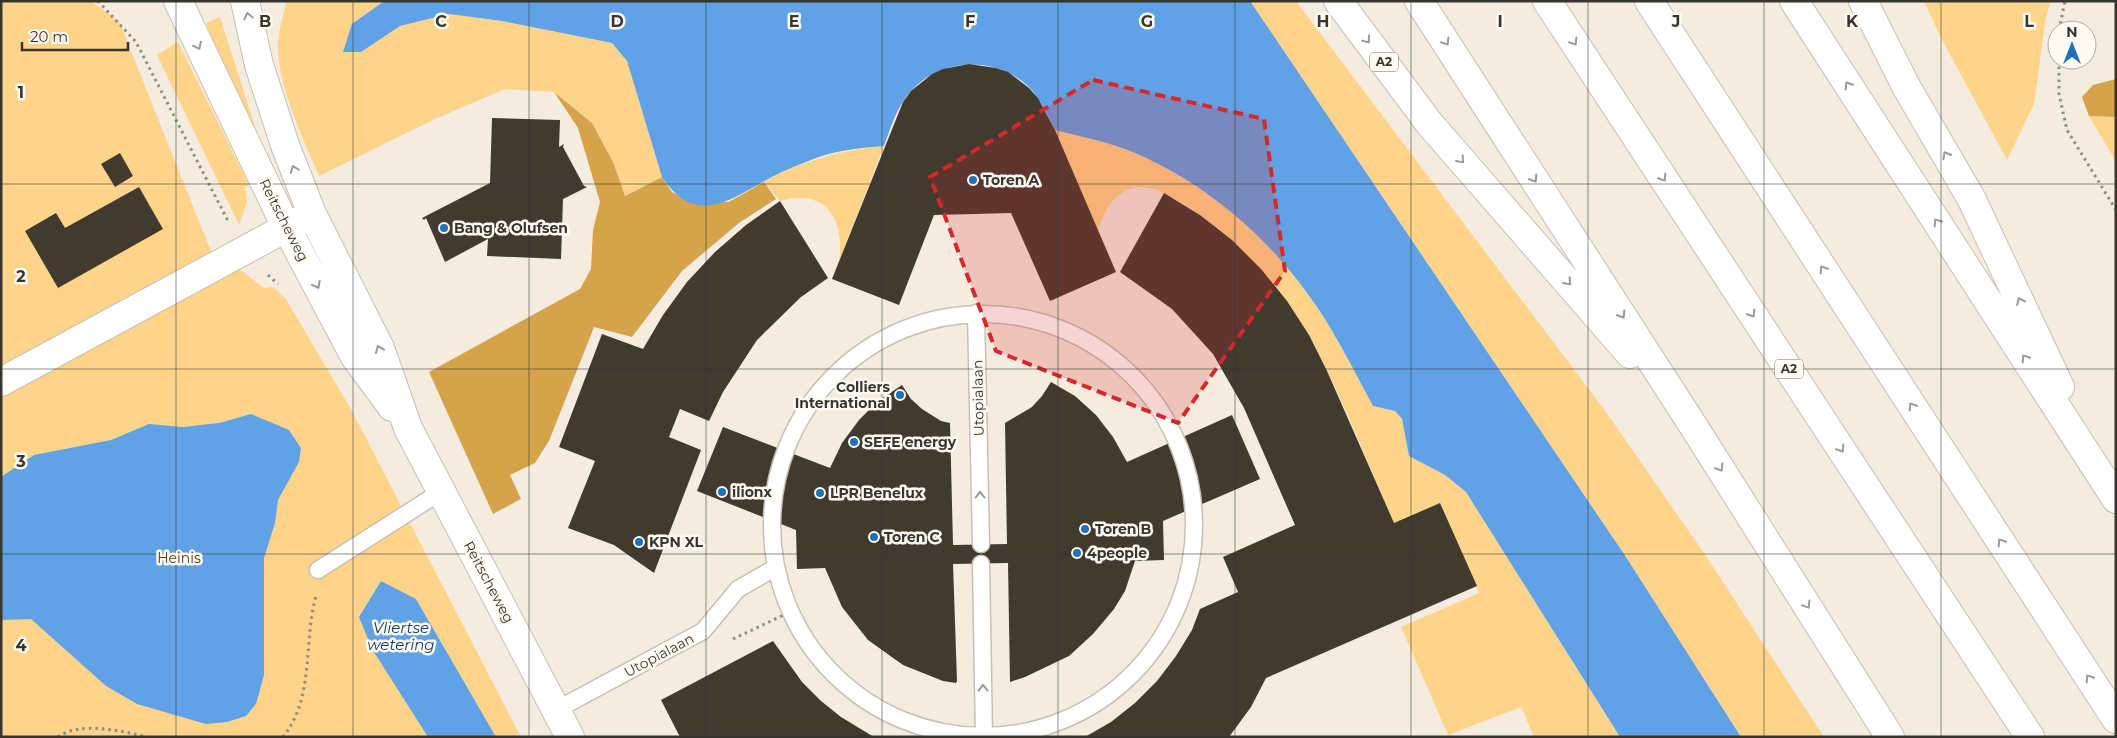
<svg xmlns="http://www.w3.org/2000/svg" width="2117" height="738" font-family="Montserrat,sans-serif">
<rect width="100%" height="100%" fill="#f4ecdf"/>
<path fill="#fed48b" d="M1,1H91L119,21L208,244L223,271L234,265L264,288L273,287L286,299L352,411L521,737H496L416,599L481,737H1Z
M287,1H384L352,24L361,52L400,26L449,14L502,21L612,43L627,61L662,177L624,196L613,162L592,123L554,92L505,89L433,120L319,176C303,137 277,86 278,43C279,29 283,15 287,1Z
M1250,1H1296L1606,412L1704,553L1824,737H1741L1626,557Z
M1924,1H2051L2046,17L2034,104L2007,160L1941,38Z
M220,17L260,142L257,144L206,23Z
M178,42L249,185L245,187L247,202L239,225L157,55Z
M2089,116L2116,117V162Z
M1055,130C1081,137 1110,142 1135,153C1209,185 1272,240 1317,307C1338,338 1355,373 1373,406L1395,411L1402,419L1409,456L1445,475L1466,492L1620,737H1534L1521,707L1448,735L1401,627L1479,593L1440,503L1394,523C1345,412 1312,304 1214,226C1197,212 1177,198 1156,190C1125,178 1105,204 1098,231Z
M884,146L839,262C845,220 827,188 780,201L764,182C801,161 841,150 884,146Z"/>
<path fill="#d5a349" d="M2116,79V117L2089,116L2082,97L2093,85Z
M554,92L592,123L613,162L625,196L662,177L672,192L683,198L729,202L764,182L776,199L739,223L682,271L632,337L594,327L549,441L535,463L510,475L521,499L493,514L429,372L580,289L591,269L593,230L600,202L578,128Z"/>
<path fill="#61a2e7" d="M384,1H1250L1626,557L1741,737H1620L1466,492L1445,475L1409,456L1402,419L1395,411L1373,406C1355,373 1338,338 1317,307C1272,240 1209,185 1135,153C1110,142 1081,137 1055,130C1047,115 1041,99 1029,87C996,56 942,57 911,91C897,106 891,127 884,146C862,148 837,150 816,158C801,164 785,170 770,178C730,200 696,228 662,177L627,61L612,43L502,21L449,14L400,26L361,52H343L352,24Z
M251,414L289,430L301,448L299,462L278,500L275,523L264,558V675L256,704L246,716L227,722L206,724L137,704L106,686L31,619L1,620V477L34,455L111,440L149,424L183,427L219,423Z
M381,581L416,599L496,737H428L372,649L359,617Z"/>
<path fill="#403a2f" d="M969,64L996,68L1008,72L1029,88L1038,98L1055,130L1116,272L1050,301L1011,213L975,214L934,215L899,305L832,279L903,102L911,91L932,74L943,69Z
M492,118L560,120L559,147L564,144L563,147L584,186L587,187L563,199L561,259L487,256L488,239L445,262L426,218L424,220L422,218L490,183Z
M120,153L133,176L115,187L101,164Z
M139,187L163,229L58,288L25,231L56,213L65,228Z
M1164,193L1200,215L1232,240L1261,269L1287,301L1309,335L1327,371L1394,523L1440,503L1477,586L1266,678L1251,707L1229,737H1085L1111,722L1135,703L1157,681L1176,656L1192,630L1200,609L1238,592L1223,557L1295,525L1244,408L1213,354L1172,309L1120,272Z
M780,201L828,278L801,297L757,340L723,392L709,421L680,409L669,437L701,450L654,573L614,545L568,528L595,461L559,447L602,334L643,349L663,315L687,282L715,252L746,225Z
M1051,382L1075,396L1096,415L1113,437L1127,462L1232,415L1260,479L1163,521L1164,560L1135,561L1125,591L1114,609L1093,634L1069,656L1025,677L1010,682L1008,563L953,564L957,681L956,683L943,681L903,665L868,640L842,607L825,568L797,569L796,530L697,491L723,427L830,468L842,443L859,420L878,401L902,385L911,399L922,409L941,421L950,423L953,545L1007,544L1005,423L1032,407L1042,396Z
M773,641L802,682L821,701L841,717L874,737H680L661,700Z"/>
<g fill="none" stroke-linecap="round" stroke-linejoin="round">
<g stroke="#c8c0b3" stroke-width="19">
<path id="service" d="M976,313L981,544
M772 525a211 211 0 1 1 422 0a211 211 0 1 1-422 0Z
M981,564L984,737
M318,570L442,491
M556,710L703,631L738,589L775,568"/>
</g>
<g stroke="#c8c0b3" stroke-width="30">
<path id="minor" d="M1,382L308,216"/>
</g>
<g stroke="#c8c0b3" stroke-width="30">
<path id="tertiary" d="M178,1L286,227L355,357L392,407
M245,1L259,65L285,145L312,214L380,348L408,428L570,737"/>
</g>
<g stroke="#c8c0b3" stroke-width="30">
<path id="motorway" d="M1338,1L1429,123L1630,354
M1419,1L1694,427L1890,737
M1547,1L2030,737
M1649,1L2116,719
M1794,1L2116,499
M1863,1L1907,88L1971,198L2060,387"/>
</g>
<path stroke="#918b82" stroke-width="3" stroke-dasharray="2.5 4" stroke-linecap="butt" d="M98,1L136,42L229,223
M2059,30L2065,1
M2059,60V94L2067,130L2116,210
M268,275L278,284
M733,639L790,612
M58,737C79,721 123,731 147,737
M283,737C315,697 303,643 316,596"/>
<use href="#service" stroke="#fff" stroke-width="16"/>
<use href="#minor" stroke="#fff" stroke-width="28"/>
<use href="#tertiary" stroke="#fff" stroke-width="28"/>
<use href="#motorway" stroke="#fff" stroke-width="28"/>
</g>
<defs><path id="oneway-chevron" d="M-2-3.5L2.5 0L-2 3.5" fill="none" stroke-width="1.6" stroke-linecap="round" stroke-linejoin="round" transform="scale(1.25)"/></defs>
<g stroke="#9c9a97">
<use href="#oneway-chevron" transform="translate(248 16) rotate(-103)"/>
<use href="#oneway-chevron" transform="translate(1367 40) rotate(53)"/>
<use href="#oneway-chevron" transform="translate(1446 42) rotate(57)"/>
<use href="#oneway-chevron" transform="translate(1574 42) rotate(57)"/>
<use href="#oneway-chevron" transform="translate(198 46) rotate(64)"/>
<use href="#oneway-chevron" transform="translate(1848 85) rotate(-123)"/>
<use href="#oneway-chevron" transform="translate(1946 155) rotate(-120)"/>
<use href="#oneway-chevron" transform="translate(1461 160) rotate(49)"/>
<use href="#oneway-chevron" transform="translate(294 169) rotate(-111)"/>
<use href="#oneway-chevron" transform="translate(1663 178) rotate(57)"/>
<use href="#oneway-chevron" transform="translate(1534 179) rotate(57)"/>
<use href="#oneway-chevron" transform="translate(1937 222) rotate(-123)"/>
<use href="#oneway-chevron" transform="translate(1823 269) rotate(-123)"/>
<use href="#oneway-chevron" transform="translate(1568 282) rotate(49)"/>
<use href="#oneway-chevron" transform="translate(317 285) rotate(62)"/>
<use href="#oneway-chevron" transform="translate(2020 301) rotate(-115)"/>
<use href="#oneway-chevron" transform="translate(1752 314) rotate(57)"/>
<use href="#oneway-chevron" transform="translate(1622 315) rotate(57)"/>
<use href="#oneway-chevron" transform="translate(379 349) rotate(-113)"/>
<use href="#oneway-chevron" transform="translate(2025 358) rotate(-123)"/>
<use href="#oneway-chevron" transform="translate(1912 406) rotate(-123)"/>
<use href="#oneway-chevron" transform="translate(1841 449) rotate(57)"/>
<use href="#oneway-chevron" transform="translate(1720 468) rotate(58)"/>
<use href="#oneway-chevron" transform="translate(980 495) rotate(-91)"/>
<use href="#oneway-chevron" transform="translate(2001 542) rotate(-123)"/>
<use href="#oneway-chevron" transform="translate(1807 605) rotate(58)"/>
<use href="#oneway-chevron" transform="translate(2089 678) rotate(-123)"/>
<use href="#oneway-chevron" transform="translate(983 688) rotate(-91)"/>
</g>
<path fill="#d62828" fill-opacity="0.2" stroke="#d62828" stroke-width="4" stroke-dasharray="10 6" stroke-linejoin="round" d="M1093,80L1264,119L1285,271L1178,423L996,351L930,177Z"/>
<path fill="none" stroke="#38352f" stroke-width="1" stroke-opacity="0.55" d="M176,1V737M353,1V737M529,1V737M706,1V737M882,1V737M1058,1V737M1235,1V737M1411,1V737M1588,1V737M1764,1V737M1941,1V737M1,184H2116M1,369H2116M1,554H2116"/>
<g fill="#1d71bf" stroke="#fffaf2" stroke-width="2">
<circle cx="973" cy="180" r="5"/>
<circle cx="444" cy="228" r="5"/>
<circle cx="900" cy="395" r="5"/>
<circle cx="854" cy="442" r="5"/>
<circle cx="722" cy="492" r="5"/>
<circle cx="820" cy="493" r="5"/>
<circle cx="1085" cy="529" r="5"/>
<circle cx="874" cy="537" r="5"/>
<circle cx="639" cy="542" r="5"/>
<circle cx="1077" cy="553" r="5"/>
</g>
<g text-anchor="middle" stroke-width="5" stroke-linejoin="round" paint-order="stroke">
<g fill="#fffaf2" stroke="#74706a" stroke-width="1">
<rect x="1370" y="52.5" width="28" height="19" rx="4"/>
<rect x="1775" y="359.5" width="28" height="19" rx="4"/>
</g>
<g font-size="12" font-weight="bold" fill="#38352f">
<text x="1384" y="66">A2</text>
<text x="1789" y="373">A2</text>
</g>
<g font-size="14" font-weight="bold" fill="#38352f" stroke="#fffaf2" text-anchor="start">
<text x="983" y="185">Toren A</text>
<text x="454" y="233">Bang &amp; Olufsen</text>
<text x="890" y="392" text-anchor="end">Colliers<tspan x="890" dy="16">International</tspan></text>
<text x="864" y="447">SEFE energy</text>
<text x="732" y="497">ilionx</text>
<text x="830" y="498">LPR Benelux</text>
<text x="1095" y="534">Toren B</text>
<text x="884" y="542">Toren C</text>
<text x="649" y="547">KPN XL</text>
<text x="1087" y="558">4people</text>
</g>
<g font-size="14" fill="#38352f" stroke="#fffaf2">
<text transform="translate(284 220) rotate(63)" y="5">Reitscheweg</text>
<text transform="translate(978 398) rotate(-91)" y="5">Utopialaan</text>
<text transform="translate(489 582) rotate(62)" y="5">Reitscheweg</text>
<text transform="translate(659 655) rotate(-28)" y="5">Utopialaan</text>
</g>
<g font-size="14" fill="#533e19" stroke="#fffaf2">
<text x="179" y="563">Heinis</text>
</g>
<g font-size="15" font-style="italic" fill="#0f3e6a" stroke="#fffaf2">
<text x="401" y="633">Vliertse<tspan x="401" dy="17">wetering</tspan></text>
</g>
</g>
<g font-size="16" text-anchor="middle" font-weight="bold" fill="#38352f" stroke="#fffaf2" stroke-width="5" stroke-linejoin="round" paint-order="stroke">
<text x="265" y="27">B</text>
<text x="441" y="27">C</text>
<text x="617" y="27">D</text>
<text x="794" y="27">E</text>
<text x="970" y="27">F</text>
<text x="1147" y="27">G</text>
<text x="1323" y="27">H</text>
<text x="1500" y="27">I</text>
<text x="1676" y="27">J</text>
<text x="1852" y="27">K</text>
<text x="2029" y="27">L</text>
<text x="21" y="98">1</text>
<text x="21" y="282">2</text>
<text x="21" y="467">3</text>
<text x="21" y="651">4</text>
</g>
<rect width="2117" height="738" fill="none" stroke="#38352f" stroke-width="5"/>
<g transform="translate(2072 45)"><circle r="24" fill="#fffaf2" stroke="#afaba4"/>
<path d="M0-4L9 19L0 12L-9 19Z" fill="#1d71bf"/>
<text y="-8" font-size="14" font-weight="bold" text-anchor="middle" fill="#38352f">N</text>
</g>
<path d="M22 42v8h106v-8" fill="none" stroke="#38352f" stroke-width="2.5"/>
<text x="30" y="42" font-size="15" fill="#38352f" stroke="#fffaf2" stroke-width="4" paint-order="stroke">20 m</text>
</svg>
